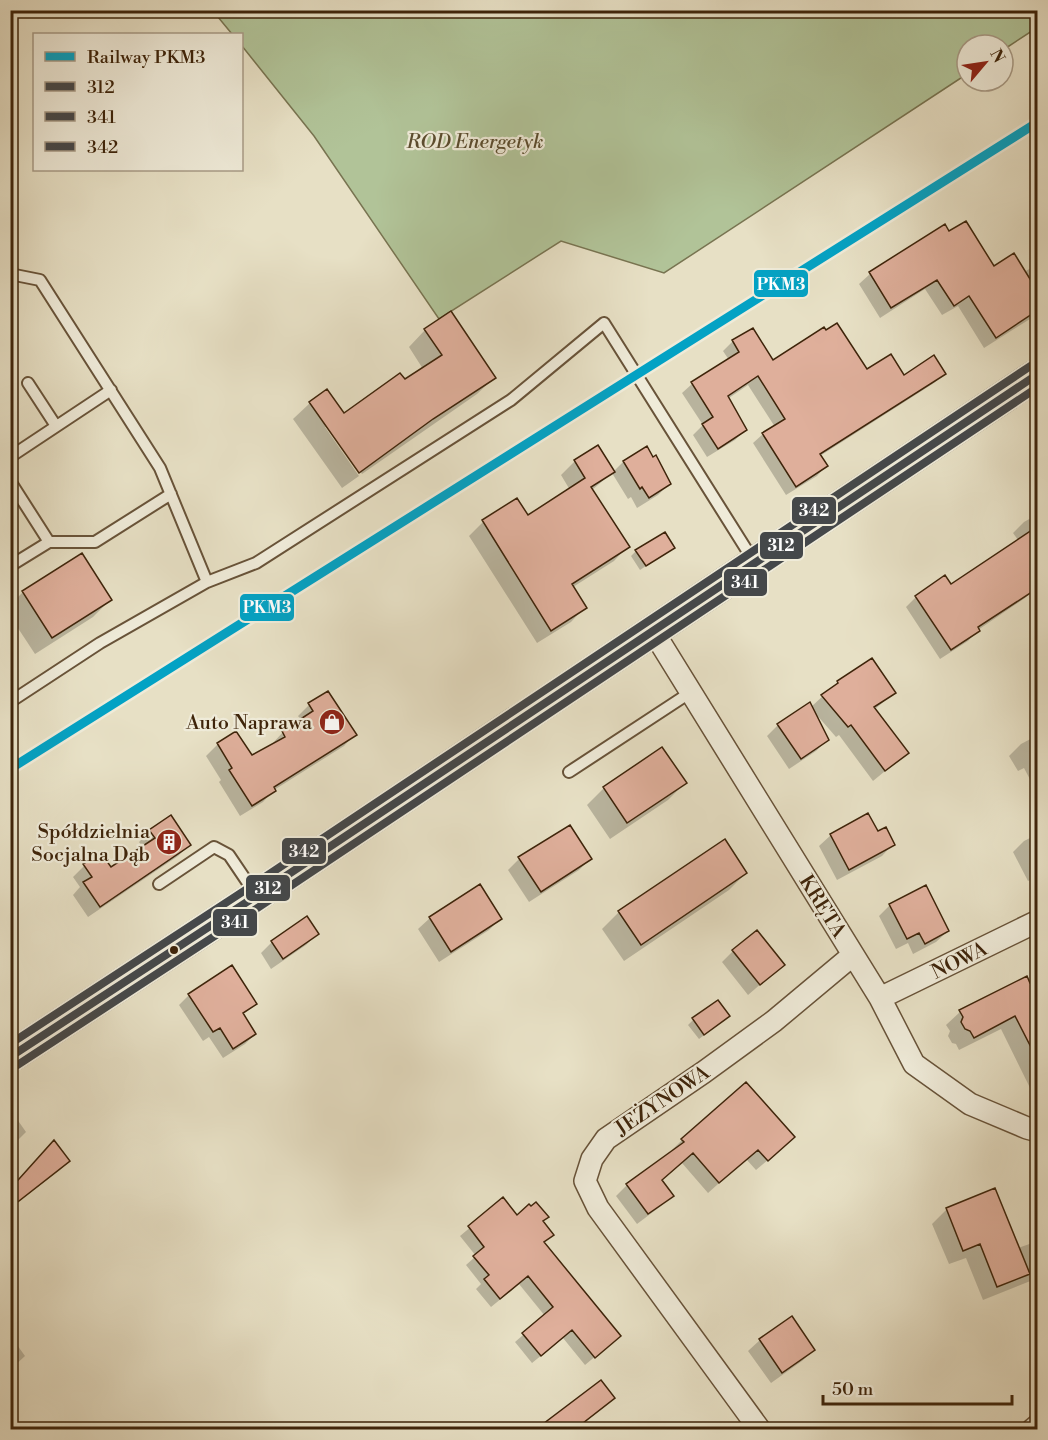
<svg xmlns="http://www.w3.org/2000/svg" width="1048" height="1440" font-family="'Libre Bodoni',serif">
<rect width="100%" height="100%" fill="#e7e0c5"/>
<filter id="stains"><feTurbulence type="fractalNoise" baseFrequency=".00333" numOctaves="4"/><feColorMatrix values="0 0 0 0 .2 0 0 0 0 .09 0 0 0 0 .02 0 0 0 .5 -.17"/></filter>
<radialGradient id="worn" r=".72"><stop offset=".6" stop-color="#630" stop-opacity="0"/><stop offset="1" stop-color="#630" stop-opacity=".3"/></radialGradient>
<path fill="#b1c398" stroke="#787451" stroke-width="1.5" d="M1037,10L1038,27L1003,50V45H967V74L664,273L561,241L439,319L314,136L242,46V34H232L213,11Z"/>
<path fill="#0003" d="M944,226L949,233L994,268L1024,272L1038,264V314L984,348L958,306L942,315L925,289L880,318L859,284L870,274Z
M425,330L494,378L477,394L362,474L329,427H325L359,476L342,488L293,419L310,403L343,415L423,369L409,347Z
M733,341L772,362L904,377L944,374L934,383L820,456L826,466L817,476L786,495L753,443L763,434L775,427L748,385L726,400L745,430L735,440L707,457L693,435L703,425L682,393L692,384L729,360L723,351Z
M597,447L613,472L623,462L646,448L669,484L658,495L637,508L631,497L628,499L612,473L592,490L628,546L614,561L573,587L585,607L571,622L537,643L469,536L483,522L517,500L528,517L570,490L561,475L575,461Z
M1038,514V579L1036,587L1025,598L978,630L968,641L940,659L906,607L916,597L951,586L1018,540L1013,533L1024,522Z
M673,548L640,570L631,556L636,551Z
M23,592L110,600L93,617L35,654L10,616V605Z
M838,682L894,693L874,710L907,753L873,781L839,735L836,737L815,713L828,739L816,751L789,769L767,736L778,725L811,707Z
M327,693L355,734L344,746L274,790L263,802L240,816L219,782L221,780L206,756L218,744L236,733L251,757L273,745L272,744L283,732L301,720L298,716L309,705Z
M1038,735V785L1034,787L1024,768L1018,771L1009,756L1021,744Z
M685,783L668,800L610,839L587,805L604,788Z
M150,831L189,845L178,856L88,917L73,895L80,887L73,877L84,866L110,869L143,848L139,842Z
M877,833L893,844L882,856L837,880L819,846L831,835Z
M1038,834V876L1028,881L1013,852L1024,841Z
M519,859H590L579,870L529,902L508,870Z
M746,873L729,890L624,961L602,929L619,912Z
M479,886L500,919L489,930L439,962L418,929L430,918Z
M890,905L948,931L936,942L913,954L908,943L896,949L879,916Z
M317,934L306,945L271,969L261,953L272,942Z
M733,951L783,965L748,995L722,962Z
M189,995L255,1004L242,1015L255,1034L245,1044L223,1058L209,1037L203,1041L179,1005Z
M1038,1000V1104L1001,1029L959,1050L956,1044L952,1043L948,1036L950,1031L946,1025L960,1012Z
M693,1020L723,1021L699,1039L688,1025Z
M746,1084L782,1148L756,1170L746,1159L708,1193L682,1163L661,1181L672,1196L661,1206L637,1224L616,1196L627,1185L673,1152L672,1150L682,1140Z
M10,1112H12L26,1132L10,1148Z
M68,1161L60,1170L10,1208V1190Z
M503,1200L516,1217L541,1222L552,1234L543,1243L610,1344L585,1365L563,1338L532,1363L515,1342L545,1316L519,1284L491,1307L476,1289L481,1284L466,1265L476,1256L460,1236Z
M947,1209L1018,1248L1038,1241V1278L983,1300L966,1258L949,1264L932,1224Z
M792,1318L814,1350L802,1361L771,1383L748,1351L760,1340Z
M10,1335L25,1356L10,1370Z
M613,1398L575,1430H538Z"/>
<path fill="#dfaf9b" stroke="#3e240a" stroke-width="1.5" d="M966,221L994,266L1014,253L1038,292V310L996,338L969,296L954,306L937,280L891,308L869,272L945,224L949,231Z
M451,311L496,378L433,419L359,473L309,402L327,389L344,413L400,373L405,379L442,355L424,329Z
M837,323L867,369L891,354L904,375L934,355L946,374L820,454L828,466L796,487L762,433L785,419L758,376L728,396L747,430L718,449L702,424L713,417L691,382L739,352L732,340L753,328L773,360L824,327L826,330Z
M598,445L615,472L591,487L630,547L572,584L587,608L551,631L482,520L517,498L528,515L585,478L574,460Z
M647,446L653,457L656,455L671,484L649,498L642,487L640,489L623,461Z
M1038,526V588L978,627L980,631L951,650L915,596L945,575L951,584Z
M665,532L675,548L646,566L635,550Z
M82,553L112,600L52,638L22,591Z
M872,658L896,693L874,707L909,753L885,771L851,725L848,727L821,695L838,683L837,681Z
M328,691L357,735L274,787L276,791L252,806L229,770L232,768L217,743L236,731L252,755L285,737L282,731L313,711L308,703Z
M810,702L829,740L801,759L777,724Z
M662,747L687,783L627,823L603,787Z
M868,813L878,831L886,827L895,845L849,870L830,834Z
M171,815L191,845L100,907L83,882L92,877L83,864L101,853L111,867L155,838L149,830Z
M570,825L592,859L541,892L518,857Z
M725,839L747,873L641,945L618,911Z
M480,884L502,919L451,952L429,917Z
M926,885L949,931L925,944L919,933L907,939L889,904Z
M307,916L319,934L283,959L271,941Z
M757,930L785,965L760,985L732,950Z
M232,965L257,1004L243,1013L256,1034L233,1049L220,1028L213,1032L188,994Z
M1027,976L1030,983L1038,985V1061L1015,1016L974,1038L970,1031L965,1029L961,1022L963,1017L959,1010Z
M718,1000L730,1016L704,1035L692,1018Z
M746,1082L795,1137L768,1161L758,1150L719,1183L693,1153L662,1180L674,1196L648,1214L626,1184L684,1142L681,1139Z
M54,1140L70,1161L10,1208V1189Z
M995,1188L1030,1274L997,1287L980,1244L963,1251L946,1208Z
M503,1197L517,1215L529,1204L531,1206L536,1202L549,1217L543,1221L554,1235L544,1242L621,1336L595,1358L572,1330L541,1356L522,1333L553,1307L528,1276L500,1299L484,1279L489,1275L473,1256L484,1247L468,1226Z
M792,1316L815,1350L782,1373L759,1339Z
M601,1380L615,1398L574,1430H535Z"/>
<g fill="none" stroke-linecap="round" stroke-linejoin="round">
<g stroke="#685339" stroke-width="14">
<path id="lane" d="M10,274L40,280L160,468L207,582
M28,383L56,426
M10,457L111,390
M10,481L49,542
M10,566L49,542H95L171,494
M10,702L100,643L207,582L256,563L511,400L604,323L753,560
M569,772L691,692
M159,884L214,847L229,855L256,895"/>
</g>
<g stroke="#685339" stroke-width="24">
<path id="street" d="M653,631L880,998L914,1064L970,1104L1027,1128L1038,1131
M880,998L1038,921
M760,1430L598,1208L585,1181L592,1159L606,1139L704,1072L774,1021L853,955
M1032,1430L1038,1425"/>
</g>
<g stroke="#3e240a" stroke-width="33">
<path id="secondary" d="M10,1057L256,896L1038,374"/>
</g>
<use href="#lane" stroke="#efebd9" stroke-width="10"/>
<use href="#street" stroke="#efebd9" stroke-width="21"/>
<use href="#secondary" stroke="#efebd9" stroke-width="30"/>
<g stroke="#efebd9" stroke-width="12">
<path id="bus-1" d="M10,1057L256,896L1038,374"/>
</g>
<g stroke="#efebd9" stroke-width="12">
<path id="bus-2" d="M16,1066L262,905L1038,387"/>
</g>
<g stroke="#efebd9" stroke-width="12">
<path id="bus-3" d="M10,1044L250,887L1032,365"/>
</g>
<use href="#bus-1" stroke="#45484a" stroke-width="8"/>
<use href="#bus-2" stroke="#45484a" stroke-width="8"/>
<use href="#bus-3" stroke="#45484a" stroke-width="8"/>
<g stroke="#efebd9" stroke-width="14">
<path id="rail-1" d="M10,769L1038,122"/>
</g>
<use href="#rail-1" stroke="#03a2c4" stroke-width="9"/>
</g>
<defs>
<g id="shop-disc" transform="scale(1.35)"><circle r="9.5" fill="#8f2418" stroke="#efebd9"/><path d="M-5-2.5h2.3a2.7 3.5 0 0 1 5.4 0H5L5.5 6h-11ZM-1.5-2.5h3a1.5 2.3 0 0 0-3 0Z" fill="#fff"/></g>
<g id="building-disc" transform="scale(1.35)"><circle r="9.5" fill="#8f2418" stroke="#efebd9"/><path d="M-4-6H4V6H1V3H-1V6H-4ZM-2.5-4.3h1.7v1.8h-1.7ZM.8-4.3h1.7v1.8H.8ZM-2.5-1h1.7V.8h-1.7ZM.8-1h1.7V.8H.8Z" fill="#fff"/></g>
</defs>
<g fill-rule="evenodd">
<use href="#shop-disc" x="332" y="722"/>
<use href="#building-disc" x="169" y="842"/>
</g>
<circle fill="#3e240a" stroke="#efebd9" stroke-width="2" cx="174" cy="950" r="5"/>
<g text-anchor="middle" stroke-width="4.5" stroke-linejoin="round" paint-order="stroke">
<g font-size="20" font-style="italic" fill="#5b4c2e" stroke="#efebd9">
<text x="475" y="148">ROD Energetyk</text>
</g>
<g font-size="20" fill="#3e240a" stroke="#efebd9" text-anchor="end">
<text x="312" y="729">Auto Naprawa</text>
<text x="150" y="838">Spółdzielnia<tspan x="150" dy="23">Socjalna Dąb</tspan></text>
</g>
<g font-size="20" fill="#3e240a" stroke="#efebd9">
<text transform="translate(823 906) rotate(58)" y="7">KRĘTA</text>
<text transform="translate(959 960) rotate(-26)" y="7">NOWA</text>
<text transform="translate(662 1100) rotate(-34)" y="7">JEŻYNOWA</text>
</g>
</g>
<g stroke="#efebd9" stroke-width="2">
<rect x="753" y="269" width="56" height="29" rx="6" fill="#03a2c4"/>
<rect x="791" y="496" width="46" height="29" rx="6" fill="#45484a"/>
<rect x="759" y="531" width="45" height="29" rx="6" fill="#45484a"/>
<rect x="723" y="568" width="45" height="29" rx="6" fill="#45484a"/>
<rect x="239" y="593" width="56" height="29" rx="6" fill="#03a2c4"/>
<rect x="281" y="837" width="46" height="28" rx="6" fill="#45484a"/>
<rect x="245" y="874" width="46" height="28" rx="6" fill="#45484a"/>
<rect x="212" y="908" width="46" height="29" rx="6" fill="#45484a"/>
</g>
<g font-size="16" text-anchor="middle" font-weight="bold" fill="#fff">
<text x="781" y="290">PKM3</text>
<text x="814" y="516">342</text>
<text x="781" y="551">312</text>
<text x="745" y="588">341</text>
<text x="267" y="613">PKM3</text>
<text x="304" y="857">342</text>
<text x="268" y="894">312</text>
<text x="235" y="928">341</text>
</g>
<rect width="1048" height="1440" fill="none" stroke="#e7e0c5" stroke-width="36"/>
<rect x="12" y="12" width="1024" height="1416" fill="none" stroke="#3e240a" stroke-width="3"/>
<rect x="18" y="18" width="1012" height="1404" fill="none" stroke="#3e240a" stroke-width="1.5"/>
<rect x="33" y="33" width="210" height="138" fill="#efebd9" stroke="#a89b86" stroke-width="1.5"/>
<rect x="45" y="52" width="30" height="9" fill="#03a2c4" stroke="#a89b86" stroke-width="1.5"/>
<text x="87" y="63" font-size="18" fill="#3e240a">Railway PKM3</text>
<rect x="45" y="82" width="30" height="9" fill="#45484a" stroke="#a89b86" stroke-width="1.5"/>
<text x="87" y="93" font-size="18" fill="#3e240a">312</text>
<rect x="45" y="112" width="30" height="9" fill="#45484a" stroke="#a89b86" stroke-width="1.5"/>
<text x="87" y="123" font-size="18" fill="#3e240a">341</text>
<rect x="45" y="142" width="30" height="9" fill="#45484a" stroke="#a89b86" stroke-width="1.5"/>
<text x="87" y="153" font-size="18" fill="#3e240a">342</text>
<g transform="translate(985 63) rotate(61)"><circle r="28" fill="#efebd9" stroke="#a89b86" stroke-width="1.5"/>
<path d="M0-4.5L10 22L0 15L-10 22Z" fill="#8f2418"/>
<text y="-9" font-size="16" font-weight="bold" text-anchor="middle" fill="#3e240a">N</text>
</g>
<path d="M823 1395v9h189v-9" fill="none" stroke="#3e240a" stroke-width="3"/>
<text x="832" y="1395" font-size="18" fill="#3e240a" stroke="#efebd9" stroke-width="4.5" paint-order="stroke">50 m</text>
<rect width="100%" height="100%" filter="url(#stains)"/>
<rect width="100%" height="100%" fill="url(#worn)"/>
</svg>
